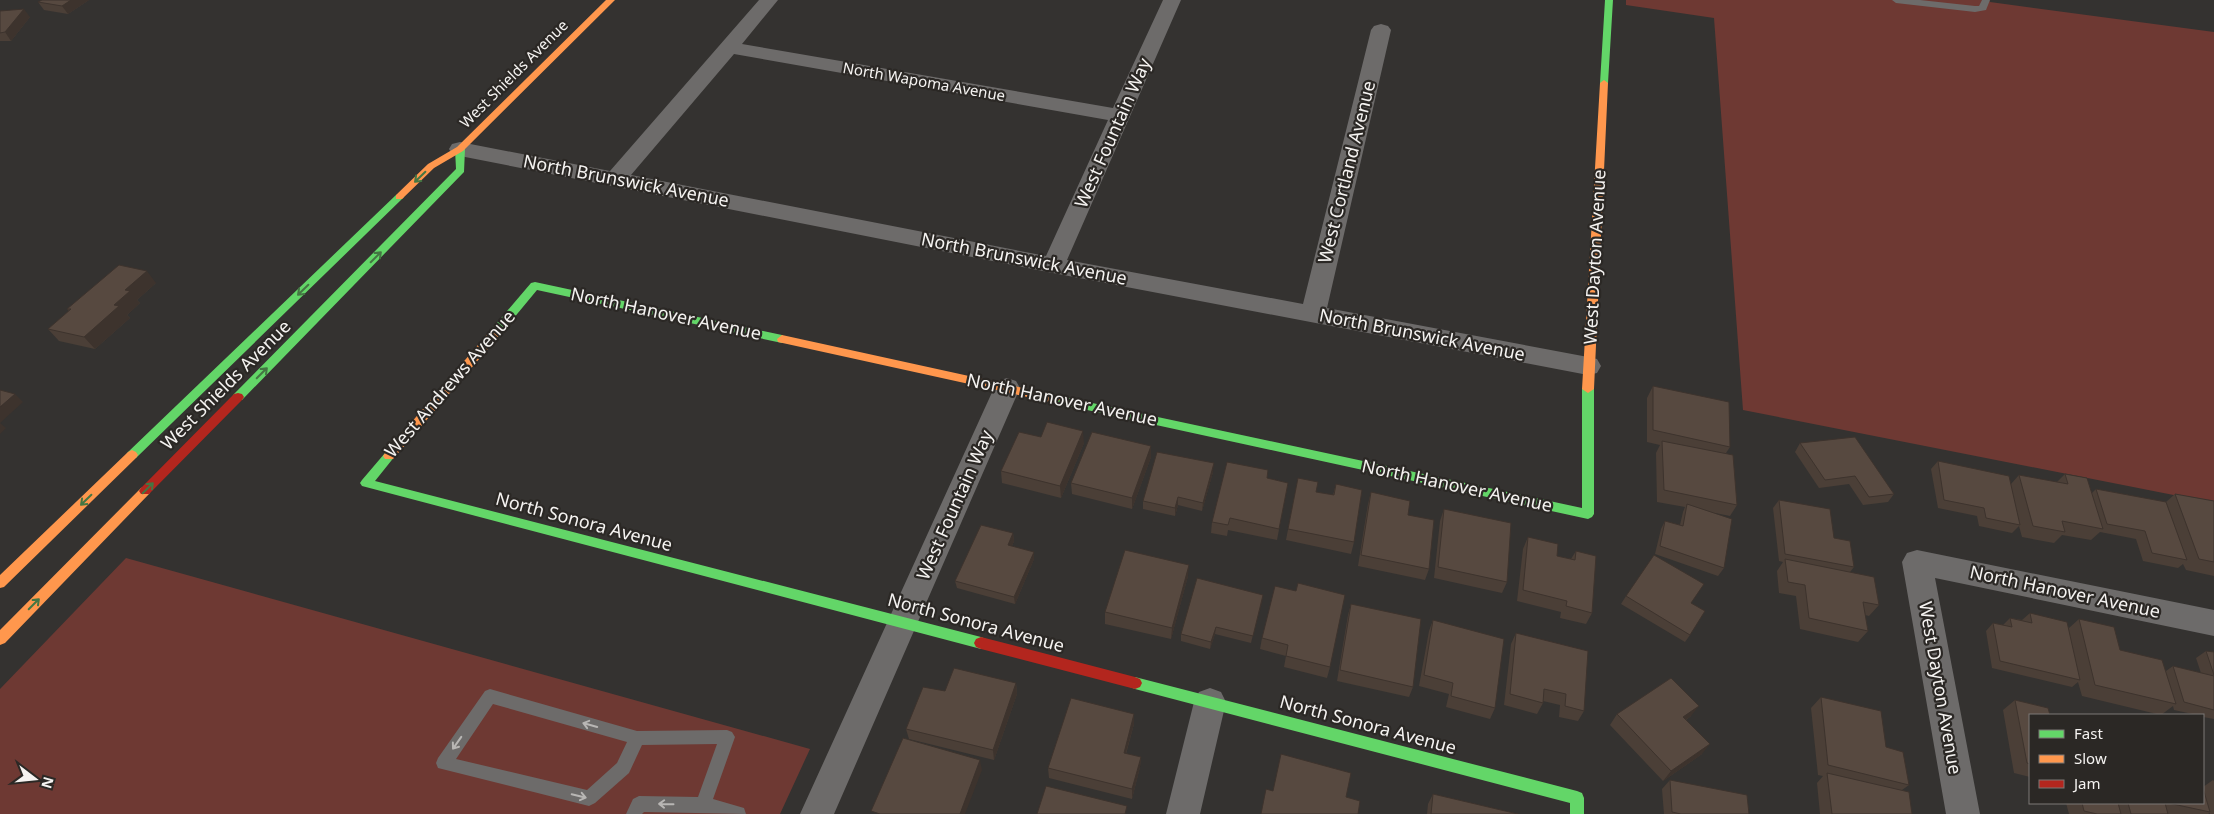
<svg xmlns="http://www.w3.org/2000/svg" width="2214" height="814" font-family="'Noto Sans',sans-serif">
<rect width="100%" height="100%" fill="#343230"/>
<path fill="#6e3933" d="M1626,0H1989L1990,2L2214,32V503L1743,410L1714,18L1626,5Z
M126,558L810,749L780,814H0V689Z"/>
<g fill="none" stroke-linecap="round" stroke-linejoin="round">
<path fill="#6d6b6a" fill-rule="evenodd" d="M1892,0H1920L1975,6H1979L1982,0H1990L1986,10L1975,12L1896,3Z
M490,689L637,731L727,730L732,732L735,737L713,799L744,808L746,814L644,812L642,814H626L633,799L639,796L698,797L717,744L642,745L629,773L595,803L589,806L438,768L436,763L438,758L485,691ZM493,704L627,742L617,763L587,790L456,759Z"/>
<path fill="#6d6b6a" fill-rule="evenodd" d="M759,0H778L742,44L1113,108L1163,0H1181L1067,260L1303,304L1371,30L1374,26L1381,24L1388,26L1391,30L1327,308L1588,357L1597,359L1601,366L1597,373L1588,375L1053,273L460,156L452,154L449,149L452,144L460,142L610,171ZM734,54L1108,120L1046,256L631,175Z
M1007,378L1016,381L1020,388L834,814H800L994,388L998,381Z
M1917,550L2214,610V636L1935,578L1980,814H1946L1902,562L1907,553Z
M1210,688L1221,692L1226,702L1200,814H1166L1194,702L1199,692Z"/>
<path fill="#63d668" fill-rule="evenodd" d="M1605,0H1613L1608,83L1604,86L1600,83Z
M460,146L465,149L464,172L242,400H234L232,397L234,394L456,169L455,149Z
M399,194L404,197L402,199L136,458H128L126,455L128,452L396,195Z
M535,282L782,335L787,339L782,343L537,290L498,337H490L489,334L490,331L531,283Z
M1588,385L1594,389V514L1592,517L1588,519L1055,403L1049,399L1055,395L1582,508V389Z
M389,451L393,453L395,456L375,481L981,637L986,639L988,643L986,647L981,649L362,486L360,483L362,480L385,453Z
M1135,677L1577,791L1582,793L1584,798V814H1570V803L1135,689L1130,687L1128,683L1130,679Z"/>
<path fill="#ff974d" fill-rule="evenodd" d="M606,0H615L463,151L434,168L402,199H396V195L428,164L457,147Z
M1604,80L1608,83L1594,389L1588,393L1582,389L1600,83Z
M494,330L499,334L498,337L393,459H385L383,456L385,453L490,331Z
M782,335L1055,395L1061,399L1055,403L778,342L777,339Z
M132,450L136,452L138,455L136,458L4,587L0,588V575L128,452Z
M145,486L149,488L151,491L149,494L5,643L0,645V630L141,488Z"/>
<path fill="#b3261e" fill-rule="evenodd" d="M238,393L242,394L244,397L242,400L149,494H141L139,491L141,488L234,394Z
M981,637L1135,677L1140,679L1142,683L1140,687L1135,689L981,649L976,647L974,643L976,639Z"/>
</g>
<path fill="#4b3f37" d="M42,0H89L68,14L44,10L38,2Z
M0,11L30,17L11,41H0Z
M156,283L137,300L140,303L127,315L130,318L95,349L59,341L48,329L69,311L67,309Z
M1653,386L1730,447L1726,453L1737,505L1730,516L1715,513L1724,568L1718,576L1655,554L1661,529L1665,521L1680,525L1683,512L1685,507L1657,502L1656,453L1660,445L1647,442V398Z
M1041,437L1084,443L1061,498L1002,483L1001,471Z
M1800,443L1894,494L1888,502L1863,505L1849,484L1819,488L1795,452Z
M1151,457L1132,509L1072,494L1071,483Z
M1938,461L2011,484L2019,475L2057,482L2065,474L2092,493L2096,489L2166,502L2175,494L2214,501V576L2186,570L2183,564L2178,568L2143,561L2136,539L2100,532L2091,540L2062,535L2054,543L2022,537L2019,526L2012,533L1979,526L1977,516L1938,508L1931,469Z
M1213,472L1202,511L1178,505L1175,516L1143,509V501Z
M1267,478L1288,483L1277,540L1228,530L1227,536L1211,533L1212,522Z
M1298,478L1316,492L1333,495L1336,484L1354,542L1351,554L1286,540Z
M1371,492L1408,515L1429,569L1425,580L1358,566L1368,504Z
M1779,500L1834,538L1854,567L1850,572L1879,605L1869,616L1865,615L1868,631L1858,642L1800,629L1796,596L1779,593L1777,571L1783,562L1779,561L1773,508Z
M1444,509L1507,582L1502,593L1434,578L1440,521Z
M1013,533L1014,541L1012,546L1034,552V559L1015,604L957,588L955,581Z
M1528,537L1557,556L1571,559L1576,551L1592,613L1586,624L1560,618L1561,612L1517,601L1523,549Z
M1188,576L1171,639L1105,624V612Z
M1296,591L1330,667L1327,678L1284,667L1286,656L1260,649L1262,638Z
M1263,595L1251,643L1215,634L1210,649L1181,641V634Z
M1626,596L1691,603L1690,635L1685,642L1621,604Z
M1351,604L1413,687L1409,697L1337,681L1348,615Z
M2030,613L2069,628L2079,619L2120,650L2166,671L2173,666L2201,673L2196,658L2206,651L2214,652V719L2203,717V715H2197L2174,710L2173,706L2161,715L2082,696L2078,682L2072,687L1992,668L1986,631L1993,623L2003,625L2010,618L2022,620Z
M1433,620L1495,708L1490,719L1446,707L1449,694L1419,686L1429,631Z
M1516,633L1584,711L1578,721L1559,717L1560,705L1543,701V703L1537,714L1504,705L1511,644Z
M1016,683L1017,694L994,760L909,739L906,729L945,691Z
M1821,697L1886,747L1909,785L1902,790L1912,814H1820L1817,783L1823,776L1818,775L1811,708Z
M2015,700L2030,715V777L2014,773L2003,710Z
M1134,714V724L1126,754L1141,757L1140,767L1132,799L1049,778L1048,768Z
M1617,714L1691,716L1686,720L1702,754L1663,781L1610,725Z
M1670,780L1749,814H1664L1662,789Z
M2213,780L2214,781V814H2210V813L2208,814H2069L2066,803H2203V787Z
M1433,794L1518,814H1427L1428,804Z"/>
<path fill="#3d332d" d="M71,0H89L68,14L62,6Z
M24,9L30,17L11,41L5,32Z
M147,271L156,283L137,300L140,303L127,315L130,318L95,349L84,337L114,305L125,290Z
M15,394L23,402L0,423V407Z
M0,423L6,428L0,434Z
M1083,431L1084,443L1061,498L1060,486Z
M1151,446V457L1132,509V498Z
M1214,463L1213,472L1202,511L1203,503Z
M1178,497V505L1175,516V508Z
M1013,533L1014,541L1009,553L1008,545Z
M1034,552V559L1015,604L1014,597Z
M1189,565L1188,576L1171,639L1172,628Z
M1263,595L1262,603L1251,643L1253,636Z
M1216,627L1215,634L1210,649L1211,642Z
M1016,683L1017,694L994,760L993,750Z
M1699,706L1691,716L1676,727L1683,717Z
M1134,714V724L1123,763L1124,753Z
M1710,744L1702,754L1663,781L1671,771Z
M1141,757L1140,767L1132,799V789Z
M980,760L982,770L965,814H960Z"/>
<path fill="#574940" stroke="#3d332d" d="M42,0H71L62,6L38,2Z
M24,9L5,32L0,33V11Z
M119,265L147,271L125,290L130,291L114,305L119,306L84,337L48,329L71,309H67Z
M1653,386L1729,402L1730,447L1653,430Z
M0,390L15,394L0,407Z
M1047,422L1083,431L1060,486L1001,471L1019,432L1041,437Z
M1092,432L1151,446L1132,498L1071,483Z
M1855,437L1894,494L1869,497L1855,476L1825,480L1800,443Z
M1662,441L1733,455L1737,505L1664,490Z
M1157,452L1214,463L1203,503L1178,497L1175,508L1143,501Z
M1938,461L2009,476L2020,525L1986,518L1984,508L1944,500Z
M1227,462L1268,470L1267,478L1288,483L1279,529L1230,518L1228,525L1212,522Z
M2065,474L2087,478L2103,529L2062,521L2065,532L2033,526L2019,475L2068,484Z
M1298,478L1318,482L1316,492L1334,495L1336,484L1362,490L1354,542L1288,529Z
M2096,489L2166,502L2187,560L2152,553L2145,531L2107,524Z
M1371,492L1410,501L1408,515L1434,520L1429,569L1361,555Z
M2175,494L2214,501V562L2199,559Z
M1779,500L1830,509L1834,538L1850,541L1854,567L1785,554Z
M1687,504L1732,519L1724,568L1660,546L1665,521L1683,526Z
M1444,509L1511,523L1507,582L1438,567Z
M981,525L1013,533L1008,545L1034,552L1014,597L955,581Z
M1528,537L1558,544L1557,556L1575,560L1576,551L1596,556L1592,613L1566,606L1567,601L1523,590Z
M1125,550L1189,565L1172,628L1105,612Z
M1654,555L1704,584L1691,603L1705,611L1690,635L1626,596Z
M1785,559L1874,577L1879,605L1863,602L1868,631L1809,618L1805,585L1788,582Z
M1197,578L1263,595L1253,636L1216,627L1211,642L1181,634Z
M1298,583L1345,595L1330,667L1286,656L1288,645L1262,638L1275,586L1296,591Z
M1351,604L1421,619L1413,687L1340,670Z
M2030,613L2067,622L2080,680L2000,661L1993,623L2012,627L2010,618L2032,623Z
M2079,619L2114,627L2120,650L2162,660L2176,704L2095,685Z
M1433,620L1504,639L1495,708L1451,696L1453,683L1424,675Z
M1516,633L1588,651L1584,711L1565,706L1566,694L1544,689L1543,703L1510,694Z
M2206,651L2214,652V675Z
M2173,666L2214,676V710L2184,702Z
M954,668L1016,683L993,750L906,729L923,687L945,691Z
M1671,678L1699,706L1683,717L1710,744L1671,771L1617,714Z
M1821,697L1881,711L1886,747L1903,752L1909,785L1828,765Z
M1071,698L1134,714L1124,753L1141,757L1132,789L1048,768Z
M2015,700L2048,708L2050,715H2030V764L2027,763Z
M903,738L980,760L960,814H880L871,811Z
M1281,754L1351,773L1346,797L1360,801L1358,814H1261L1266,789L1273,791Z
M1827,773L1909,792L1912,814H1832Z
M1670,780L1747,795L1749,814H1681L1672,812Z
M1046,786L1127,806L1125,814H1037Z
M2203,788L2210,812L2168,803H2203Z
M1433,794L1518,814H1431Z
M2082,803H2118L2121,814H2097L2084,811Z
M2128,803H2165L2168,814H2131Z"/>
<defs><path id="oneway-shaft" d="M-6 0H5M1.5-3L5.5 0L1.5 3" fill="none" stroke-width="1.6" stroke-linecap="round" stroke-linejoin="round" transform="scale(1.25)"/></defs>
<g stroke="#447643">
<use href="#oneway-shaft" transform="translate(420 177) rotate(136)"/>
<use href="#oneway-shaft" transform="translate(376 257) rotate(-45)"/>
<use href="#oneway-shaft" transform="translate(303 290) rotate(136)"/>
<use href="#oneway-shaft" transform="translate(262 373) rotate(-45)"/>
<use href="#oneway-shaft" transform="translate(148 488) rotate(-45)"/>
<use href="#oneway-shaft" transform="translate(86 500) rotate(136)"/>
<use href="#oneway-shaft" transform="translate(34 604) rotate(-45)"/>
</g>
<g stroke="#b8b6b4">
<use href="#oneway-shaft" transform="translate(590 725) rotate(-164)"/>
<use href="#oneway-shaft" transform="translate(457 743) rotate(125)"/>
<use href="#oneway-shaft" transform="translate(579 796) rotate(14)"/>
<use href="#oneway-shaft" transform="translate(666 804) rotate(-179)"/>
</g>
<g text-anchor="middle" stroke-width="4.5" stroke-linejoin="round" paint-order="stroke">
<g font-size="15" fill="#f5f3f1" stroke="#2b2825">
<text transform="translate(514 74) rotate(-45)" y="5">West Shields Avenue</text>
<text transform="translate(924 82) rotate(10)" y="5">North Wapoma Avenue</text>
</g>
<g font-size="18" fill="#f5f3f1" stroke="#2b2825">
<text transform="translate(1113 133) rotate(-66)" y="6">West Fountain Way</text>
<text transform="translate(1347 172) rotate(-76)" y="6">West Cortland Avenue</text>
<text transform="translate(626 181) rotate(11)" y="6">North Brunswick Avenue</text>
<text transform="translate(1595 257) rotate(-87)" y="6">West Dayton Avenue</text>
<text transform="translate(1024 259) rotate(11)" y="6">North Brunswick Avenue</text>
<text transform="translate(666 314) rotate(12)" y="6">North Hanover Avenue</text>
<text transform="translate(1422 335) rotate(11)" y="6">North Brunswick Avenue</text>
<text transform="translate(450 384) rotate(-49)" y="6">West Andrews Avenue</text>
<text transform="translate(226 385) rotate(-45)" y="6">West Shields Avenue</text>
<text transform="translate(1062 400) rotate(12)" y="6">North Hanover Avenue</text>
<text transform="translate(1457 486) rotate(12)" y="6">North Hanover Avenue</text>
<text transform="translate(955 505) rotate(-66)" y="6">West Fountain Way</text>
<text transform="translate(584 522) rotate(15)" y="6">North Sonora Avenue</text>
<text transform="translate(2065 592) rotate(12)" y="6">North Hanover Avenue</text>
<text transform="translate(976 623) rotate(15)" y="6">North Sonora Avenue</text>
<text transform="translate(1940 688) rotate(80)" y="6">West Dayton Avenue</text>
<text transform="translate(1368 725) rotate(15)" y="6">North Sonora Avenue</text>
</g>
</g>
<rect x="2029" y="714" width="175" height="90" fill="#2b2825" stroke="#7c7977"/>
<rect x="2039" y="730" width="25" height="8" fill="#63d668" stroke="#7c7977"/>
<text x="2074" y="739" font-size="15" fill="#f5f3f1">Fast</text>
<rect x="2039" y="755" width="25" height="8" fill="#ff974d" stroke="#7c7977"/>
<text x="2074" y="764" font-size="15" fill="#f5f3f1">Slow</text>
<rect x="2039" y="780" width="25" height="8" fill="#b3261e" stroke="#7c7977"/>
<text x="2074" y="789" font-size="15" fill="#f5f3f1">Jam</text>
<g transform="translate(35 779) rotate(106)" stroke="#2b2825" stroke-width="4" paint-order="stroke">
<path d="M0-4L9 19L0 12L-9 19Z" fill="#f5f3f1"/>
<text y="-8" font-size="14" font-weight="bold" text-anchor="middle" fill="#f5f3f1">N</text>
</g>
</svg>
